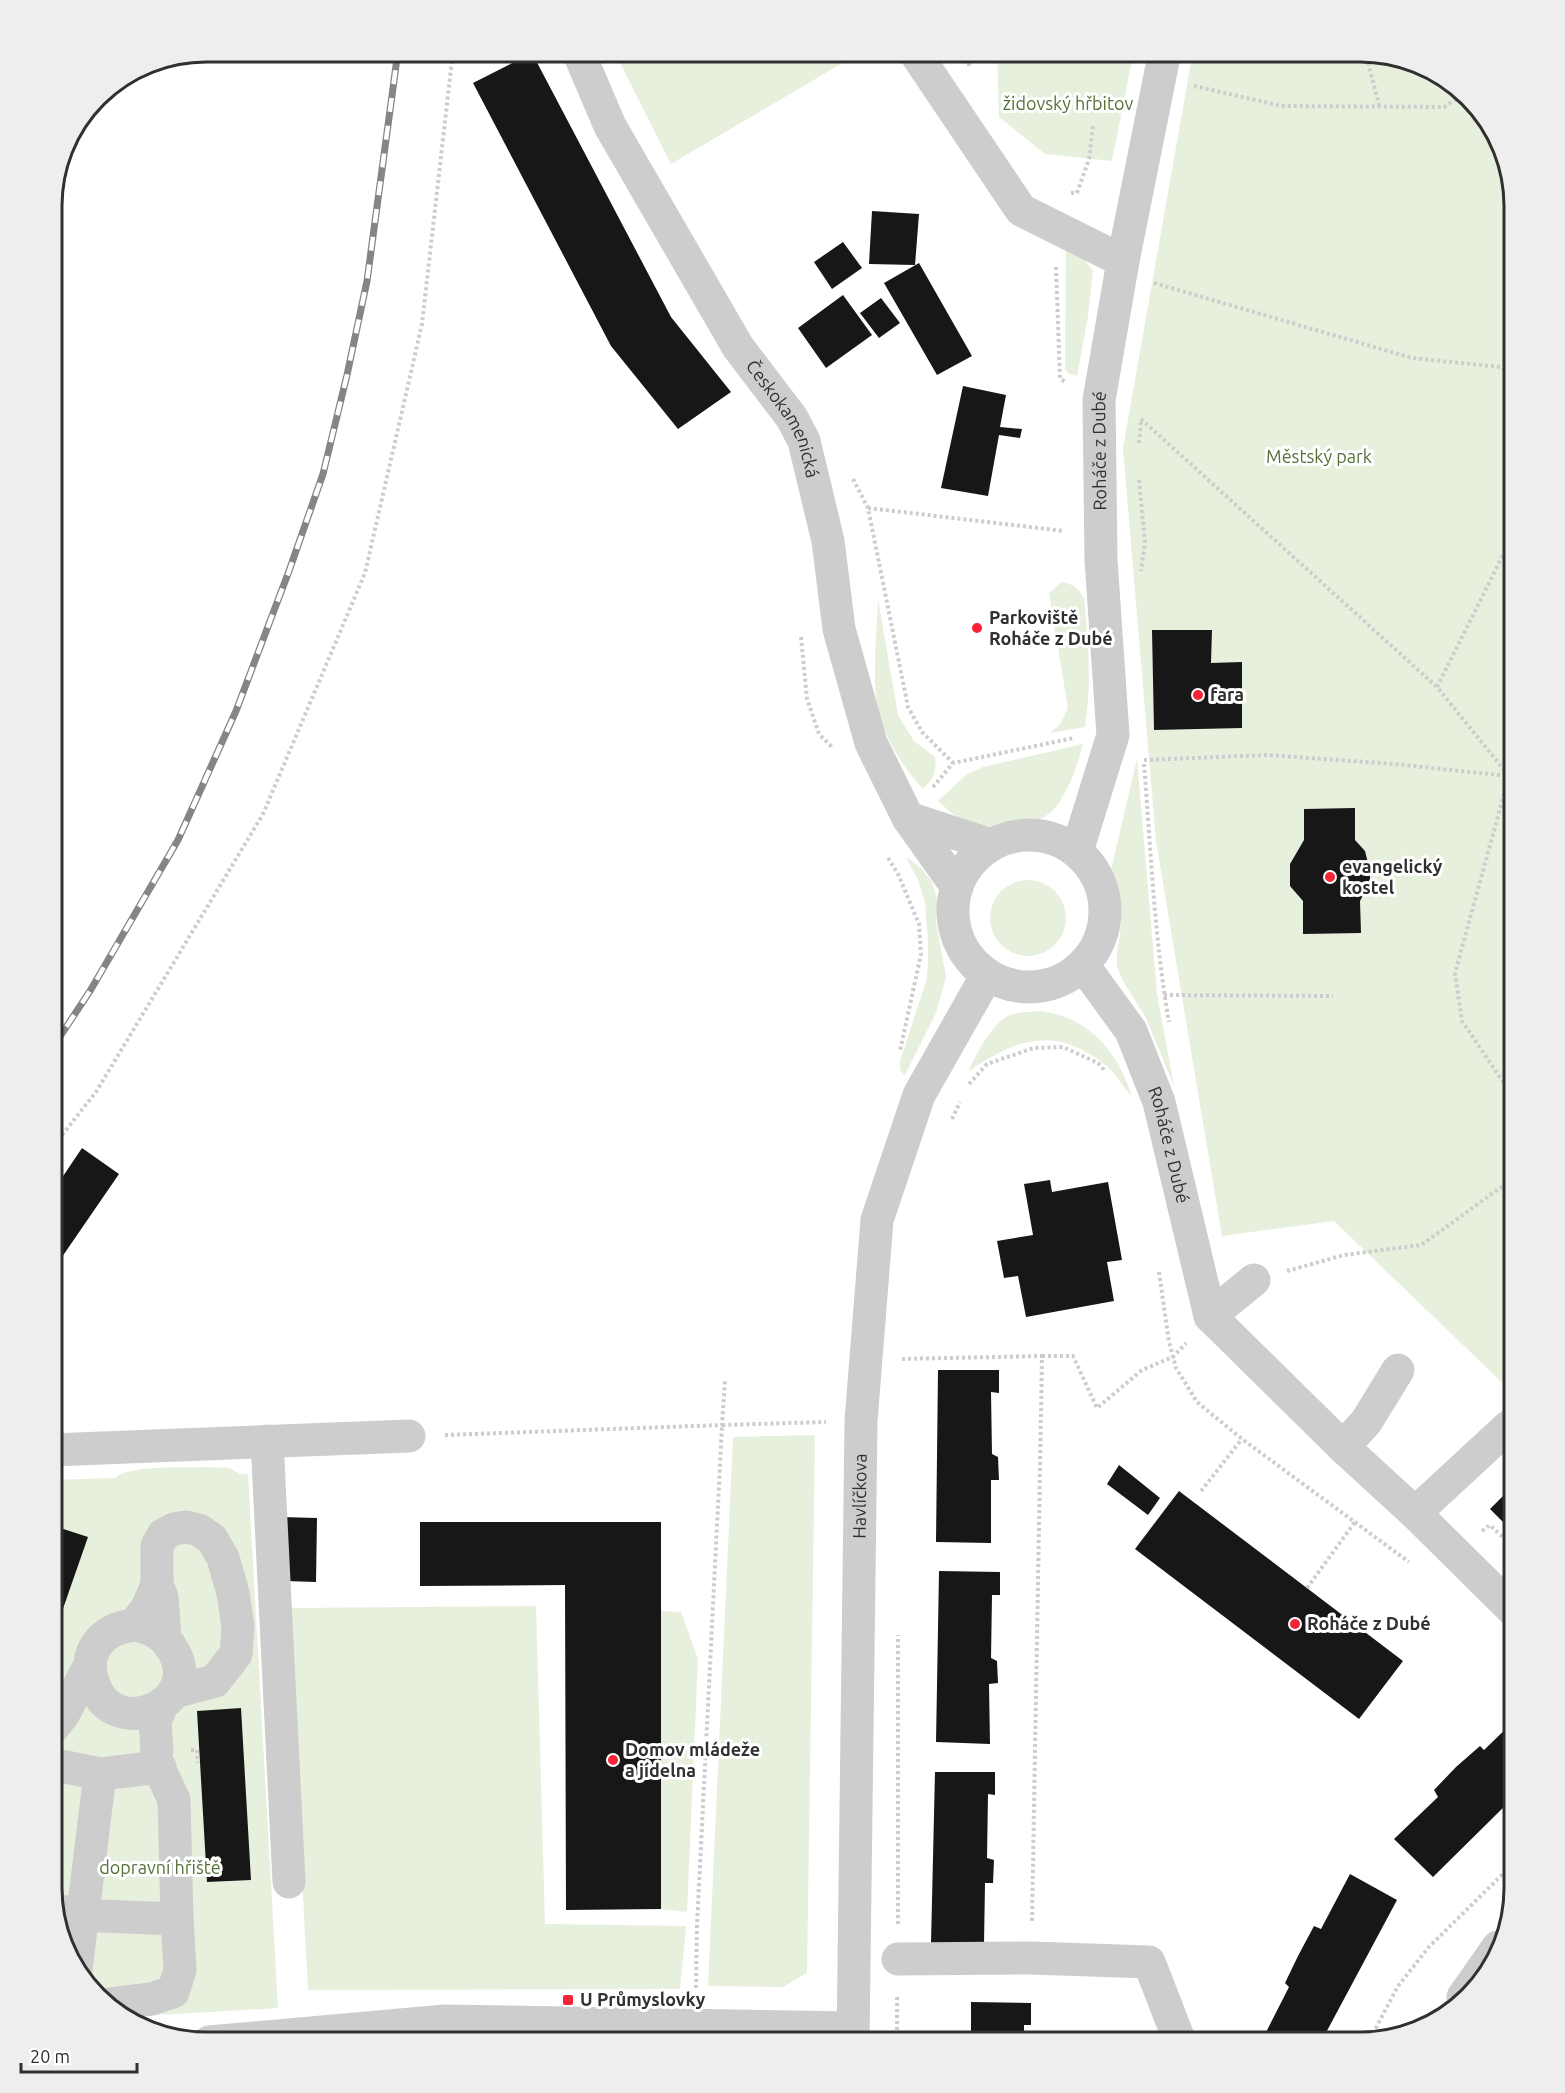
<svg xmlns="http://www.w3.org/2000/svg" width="1565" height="2093" font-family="Ubuntu,sans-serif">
<rect width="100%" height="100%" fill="#fff"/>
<path fill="#e7efdd" d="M614,51H863L671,164Z
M997,51H1134L1112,161L1045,154L999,117Z
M1193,51H1369L1437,72L1488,120L1514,206V1394L1334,1221L1222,1236L1156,841L1123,448Z
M1066,248L1081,255L1093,271L1088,316L1077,376L1070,374L1065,370Z
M1062,582C1073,584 1078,588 1084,598C1088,643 1092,681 1085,727L1050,733L1061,723L1068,708L1049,593Z
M878,599L898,715L914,741L935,757C937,772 933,779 923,789C902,767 878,728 876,696C873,665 877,631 878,599Z
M1083,744C1077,765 1071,786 1058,804C1035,835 988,832 956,816C950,812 944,806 938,801L966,775L983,767Z
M1137,759L1157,994L1174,1086L1146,1018L1123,981L1117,967V952L1120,936L1121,916L1120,900L1111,870Z
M906,857L921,868L932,882L938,902L936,922L946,977L936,1013L905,1075L900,1070V1061L926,982L928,965V941L925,902L918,880Z
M990 918a38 38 0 1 1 76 0a38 38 0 1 1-76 0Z
M1037,1011C1086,1014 1119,1052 1132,1097C1125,1089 1119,1080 1112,1071C1105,1064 1095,1057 1086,1052C1042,1027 1007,1046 969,1071C975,1055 992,1024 1008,1016C1017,1012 1028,1012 1037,1011Z
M815,1435L807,1973L783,1987L708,1986L733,1437Z
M201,1467L229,1468L240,1474H248L278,2008L123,2017L77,1973L51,1887V1480L115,1478C129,1465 180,1468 201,1467Z
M536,1606L545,1924L686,1926L680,1989L308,1990L288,1608Z
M661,1611L681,1612L698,1659L687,1912L661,1909Z"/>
<path fill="#171717" d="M532,53L671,317L731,392L678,429L611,346L473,83Z
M872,211L919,214L915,265L869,264Z
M843,242L862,268L832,289L814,262Z
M919,263L972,356L937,375L884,283Z
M843,295L872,335L826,368L798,328Z
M881,298L900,323L879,338L860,313Z
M963,386L1006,395L1000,427L1022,429L1020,438L999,435L988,496L941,488Z
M51,554H60L59,592H51Z
M1152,630H1212L1211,663L1242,662V728L1154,730Z
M1355,808V840L1365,851L1370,871V882L1360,901L1361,933L1303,934V901L1290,886V864L1304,840V809Z
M82,1148L119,1174L51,1273V1194Z
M1050,1180L1052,1192L1108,1182L1122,1260L1107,1262L1114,1301L1026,1317L1018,1276L1004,1278L997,1241L1033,1235L1024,1184Z
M938,1370H999V1393L991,1392L992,1454L998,1457L999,1480H991V1543L936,1542Z
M1119,1465L1160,1498L1148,1515L1107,1484Z
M1514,1485V1533L1490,1509Z
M1179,1491L1403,1661L1359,1719L1135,1549Z
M281,1517L317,1518L316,1582L285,1581Z
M420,1522H661V1909L566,1910L565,1585L420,1586Z
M51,1525L88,1537L51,1643Z
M939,1571L1000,1572V1595H992L991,1658L997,1661L998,1683L989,1684L990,1744L936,1742Z
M241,1708L251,1880L207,1882L197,1711Z
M1514,1721V1797L1433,1877L1394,1839L1438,1797L1434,1790L1456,1767L1480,1746L1484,1750Z
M935,1772H995V1795L988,1794L987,1858L994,1860L993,1883H985L984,1944L931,1943Z
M1350,1874L1397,1900L1321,2042H1261L1289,1987L1285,1983L1298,1956L1314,1926L1321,1929Z
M971,2002L1031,2003V2025H1024V2042H971Z"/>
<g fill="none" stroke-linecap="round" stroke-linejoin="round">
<path stroke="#cdcdcd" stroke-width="4" stroke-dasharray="3 3" stroke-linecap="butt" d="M968,51L969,66
M1365,51L1379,105
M1194,86L1282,106L1444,107L1462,95
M1071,193H1077L1089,159L1093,126
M1056,267L1060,379L1066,382
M1154,283L1412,358L1501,367L1514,377
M1141,419L1437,687L1514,782
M1139,443L1141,420
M853,479L868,508L908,707L922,732L953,763
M1139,480L1145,542L1141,571
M868,508L1064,531
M801,637L807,699L819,734L833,748
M1437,687L1514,533
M1144,760L1268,755L1394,764L1509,776L1455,973L1462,1021L1514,1098
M1144,764C1151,850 1154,937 1169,1022
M933,787L953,763L1074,738
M888,858L898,874L919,924L921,954L900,1051
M1164,995L1333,996
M969,1084L987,1064L1034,1048L1063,1047L1098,1063L1105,1071
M952,1119L960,1102
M51,1149L96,1092L263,814L365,573L422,324L453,51
M1287,1271L1344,1255L1421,1245L1514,1178
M1159,1272L1169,1342L1176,1368L1197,1402L1242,1439L1409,1562
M1042,1356H1073L1097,1408L1142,1370L1173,1357L1186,1343
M902,1359L1042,1356L1032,1922
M445,1435L722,1425L725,1381
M1201,1491L1242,1439
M1482,1531L1490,1525L1514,1548
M1307,1588L1355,1522
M1504,1647L1514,1656
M191,1750H197L198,1763
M898,1924V1635
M696,1988L697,1926L722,1425L826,1422
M1370,2039L1398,1986L1429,1947L1514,1863
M897,2042V1995"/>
<g stroke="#cdcdcd" stroke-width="33">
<path id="s1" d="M578,51L610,126L738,347L792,418L804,441L828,541L839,629L871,743L908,818L957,887"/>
<path d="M914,51L1021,210L1123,261"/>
<path d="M908,818L991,845"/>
<circle cx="1029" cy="911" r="76"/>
<path id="s2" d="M1077,851L1113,735L1101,560L1099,400L1123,261L1165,51"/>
<path id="s3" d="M1083,965L1131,1031L1159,1102L1210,1316L1343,1447L1415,1513L1514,1611"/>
<path d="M1210,1316L1254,1280"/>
<path d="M267,1441L289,1882"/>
<path d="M1343,1447L1366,1422L1398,1370"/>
<path d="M51,1450L409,1436"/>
<path d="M1415,1513L1508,1427"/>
<path d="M134,1625C152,1628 165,1635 174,1652C202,1704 115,1742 94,1685C82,1652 101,1629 134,1625L147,1608L157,1585"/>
<path d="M165,1639L162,1597L157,1585V1546L163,1535L174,1529L186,1527L199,1530L212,1539L223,1558L233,1593L238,1627L236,1654L215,1681L174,1692"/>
<path d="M51,1730L63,1715L90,1665"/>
<path d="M51,1764L100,1774L160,1767"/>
<path d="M58,1911L100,1916L177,1919"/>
<path d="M898,1959L1031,1958L1149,1962L1180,2042"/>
<path d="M76,1970L100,1774"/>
<path d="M1463,1997L1498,1947"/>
<path d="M110,2004L151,1999L173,1992L180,1970L177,1919L174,1800L155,1759L157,1751L155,1722L162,1705"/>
<path d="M209,2042L445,2021L853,2028"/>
<path id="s4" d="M853,2042L861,1421L877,1220L919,1095L987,975"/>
</g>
<g stroke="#858585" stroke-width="7">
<path id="rail" d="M51,1050L90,991L178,840L236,711L289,571L323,474L347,375L367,281L398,51"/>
</g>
<use href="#rail" stroke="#fff" stroke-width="4.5" stroke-dasharray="14" stroke-linecap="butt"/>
</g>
<g fill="#f72337" stroke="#fff" stroke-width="2">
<circle cx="977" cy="628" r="6"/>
<circle cx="1198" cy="695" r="6"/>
<circle cx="1330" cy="877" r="6"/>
<circle cx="1295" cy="1624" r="6"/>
<circle cx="613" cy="1760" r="6"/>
<rect x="562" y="1994" width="12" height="12" rx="3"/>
</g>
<g text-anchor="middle" stroke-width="6" stroke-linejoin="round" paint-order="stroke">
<g font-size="18" fill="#547138" stroke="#fff">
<text x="1068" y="110">židovský hřbitov</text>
<text x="1319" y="463">Městský park</text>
<text x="160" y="1874">dopravní hřiště</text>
</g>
<g font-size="18" fill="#303030" stroke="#fff">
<text dy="6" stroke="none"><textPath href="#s1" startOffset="423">Českokamenická</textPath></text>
<text dy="6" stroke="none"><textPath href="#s2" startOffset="406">Roháče z Dubé</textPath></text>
<text dy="6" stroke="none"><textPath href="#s3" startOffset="202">Roháče z Dubé</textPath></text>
<text dy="6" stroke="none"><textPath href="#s4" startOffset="546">Havlíčkova</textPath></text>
</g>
<g font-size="18" font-weight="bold" fill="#303030" stroke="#fff" text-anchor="start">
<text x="989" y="624">Parkoviště<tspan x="989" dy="21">Roháče z Dubé</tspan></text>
<text x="1210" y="701">fara</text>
<text x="1342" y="873">evangelický<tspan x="1342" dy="21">kostel</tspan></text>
<text x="1307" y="1630">Roháče z Dubé</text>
<text x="625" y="1756">Domov mládeže<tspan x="625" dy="21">a jídelna</tspan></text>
<text x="580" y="2006">U Průmyslovky</text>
</g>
</g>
<path d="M0 0H1565V2093H0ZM206 62H1360A144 144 0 0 1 1504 206V1888A144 144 0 0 1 1360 2032H206A144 144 0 0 1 62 1888V206A144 144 0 0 1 206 62Z" fill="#eee" fill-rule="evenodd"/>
<path fill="none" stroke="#303030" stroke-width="3" d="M206 62H1360A144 144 0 0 1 1504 206V1888A144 144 0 0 1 1360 2032H206A144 144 0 0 1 62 1888V206A144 144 0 0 1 206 62Z"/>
<path d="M21 2063v9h116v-9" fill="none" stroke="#303030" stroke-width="3"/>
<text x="30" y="2063" font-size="18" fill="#303030" stroke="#ffffff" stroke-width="4.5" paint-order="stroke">20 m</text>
</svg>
